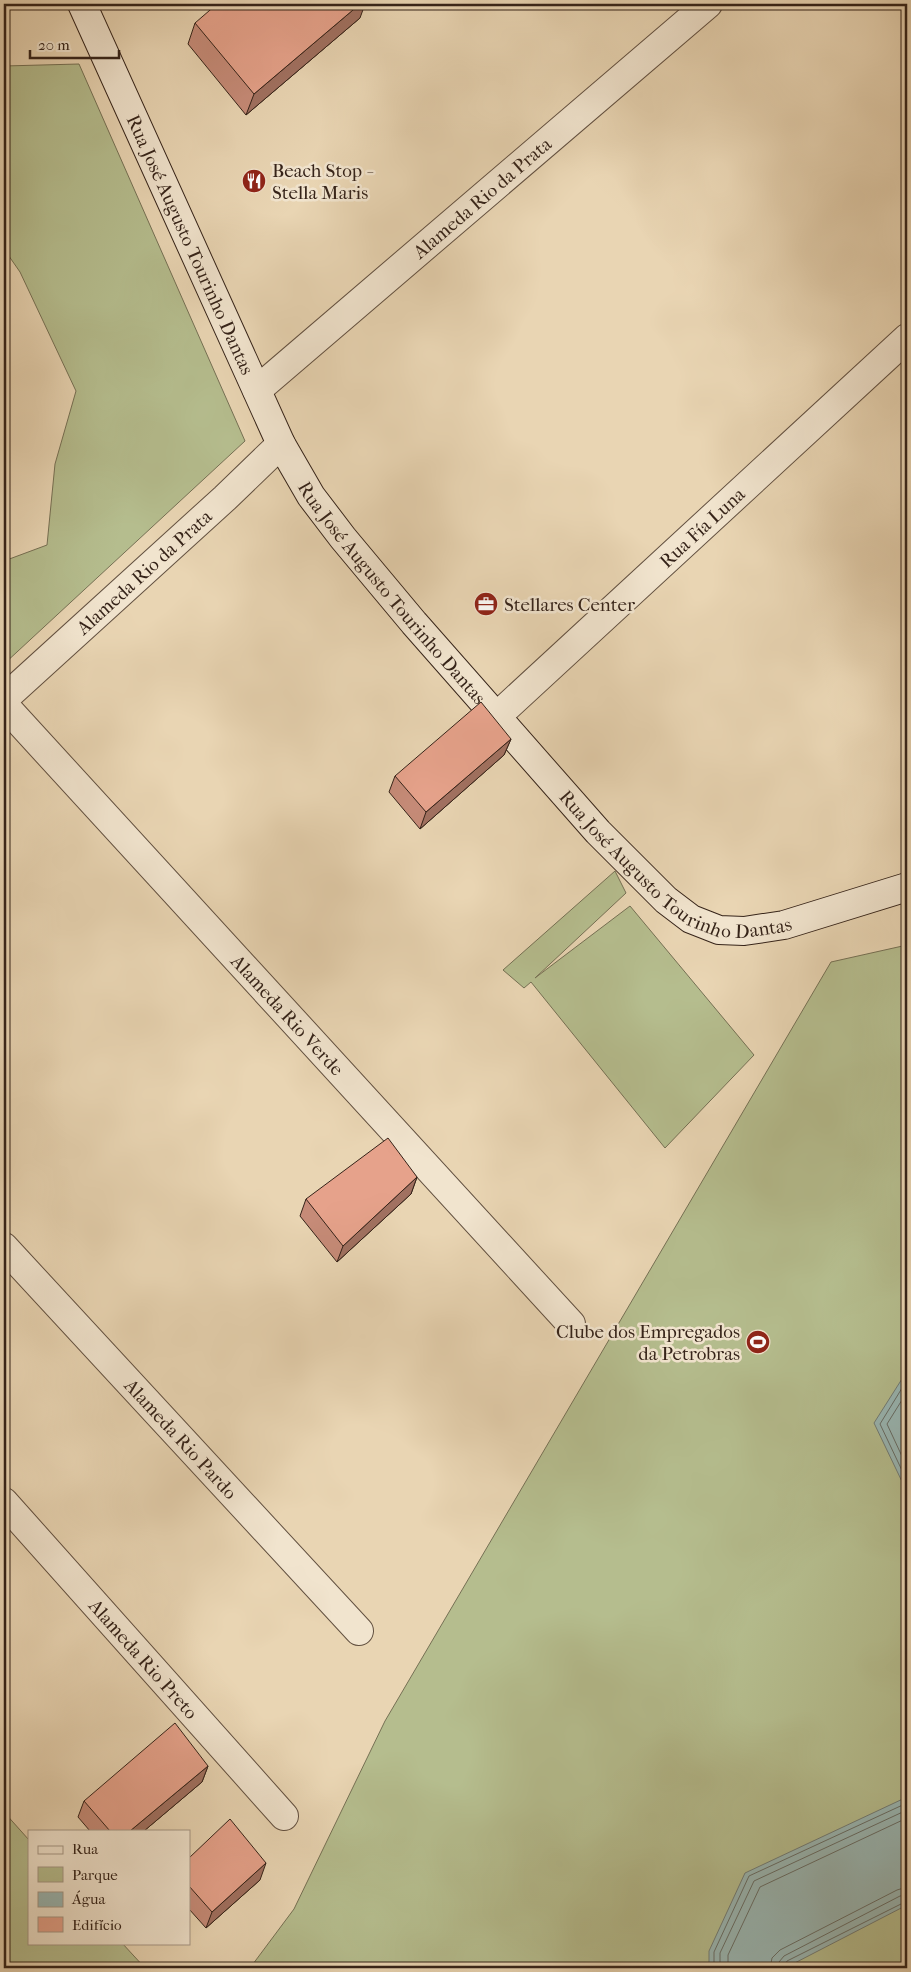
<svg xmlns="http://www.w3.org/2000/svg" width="911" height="1972" font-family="'IM FELL French Canon',serif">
<rect width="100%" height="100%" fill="#e9d5b3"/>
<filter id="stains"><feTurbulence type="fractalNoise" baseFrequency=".004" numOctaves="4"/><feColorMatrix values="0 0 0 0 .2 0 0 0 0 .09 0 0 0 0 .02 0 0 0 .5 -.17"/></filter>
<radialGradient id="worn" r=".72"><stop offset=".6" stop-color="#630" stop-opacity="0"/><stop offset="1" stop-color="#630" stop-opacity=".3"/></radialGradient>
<path fill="#b5bd8e" stroke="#757054" d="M79,64L245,441L4,664V561L47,545L55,464L76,391L20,272L4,249V66Z
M615,871L626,893L535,978L630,906L754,1055L665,1148L531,982L524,988L503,970Z
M907,945V1968H250L294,1909L385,1721L831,962Z
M4,1812L29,1840V1943H122L145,1968H4Z"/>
<path fill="#99b7b4" stroke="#717c76" d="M907,1371V1492L874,1423Z
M907,1797V1905L785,1968H709V1951L745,1873Z"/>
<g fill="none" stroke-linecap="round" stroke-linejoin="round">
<path stroke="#676d66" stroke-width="1" d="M907,1380L880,1424L907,1481
M907,1392L887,1424L907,1467
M714,1968V1952L749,1876L907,1803
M720,1968V1953L754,1881L907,1810
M728,1968V1955L760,1887L907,1818
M770,1968L772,1958L780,1950L897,1890L907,1887
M778,1968L779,1962L784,1956L900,1896L907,1895
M784,1968L787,1961L907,1901"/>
<g stroke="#625040" stroke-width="30">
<g id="minor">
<path id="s1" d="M257,390L708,4"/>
<path id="s2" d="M4,699L225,498L281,444"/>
<path id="s3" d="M4,705L571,1324"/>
<path id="s4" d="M496,717L907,338"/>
<path id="s5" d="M4,1247L359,1631"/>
<path id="s6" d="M4,1502L284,1816"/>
</g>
</g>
<g stroke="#352319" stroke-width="30">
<g id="secondary">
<path id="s7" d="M82,4L281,444L311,496L343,538L414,623L598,832L666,900L691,919L719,930L744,931L784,925L907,887"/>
</g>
</g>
<use href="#minor" stroke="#f1e4ce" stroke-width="28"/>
<use href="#secondary" stroke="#f1e4ce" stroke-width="28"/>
</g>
<path fill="#c68b78" stroke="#352319" d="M360,18L246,115L188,44L195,23Z
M511,739L504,755L420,829L389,792L395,776Z
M417,1177L411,1194L337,1262L300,1216L306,1199Z
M208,1766L202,1782L144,1831H90L78,1817L84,1801Z
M189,1858L260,1880L206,1928L189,1909Z"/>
<path fill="#a17161" stroke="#352319" d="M360,4H365L360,18L246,115L254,94Z
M511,739L504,755L420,829L426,812Z
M417,1177L411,1194L337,1262L343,1246Z
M208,1766L202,1782L144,1831H130Z
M266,1863L260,1880L206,1928L212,1912Z"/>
<path fill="#e6a28b" stroke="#352319" d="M217,4H360L254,94L195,23Z
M481,702L511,739L426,812L395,776Z
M388,1138L417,1177L343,1246L306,1199Z
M175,1723L208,1766L130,1831H110L84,1801Z
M230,1819L266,1863L212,1912L189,1886V1858Z"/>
<defs>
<g id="restaurant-disc" transform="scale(1.25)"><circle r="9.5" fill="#8f2418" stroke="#f1e4ce"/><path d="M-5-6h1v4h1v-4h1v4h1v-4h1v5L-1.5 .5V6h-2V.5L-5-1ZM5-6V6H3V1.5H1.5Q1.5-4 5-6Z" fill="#fff"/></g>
<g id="office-disc" transform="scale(1.25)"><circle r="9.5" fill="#8f2418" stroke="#f1e4ce"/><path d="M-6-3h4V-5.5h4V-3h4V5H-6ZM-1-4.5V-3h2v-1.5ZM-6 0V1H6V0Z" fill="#fff"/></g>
<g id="stadium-disc" transform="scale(1.25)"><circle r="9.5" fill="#8f2418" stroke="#f1e4ce"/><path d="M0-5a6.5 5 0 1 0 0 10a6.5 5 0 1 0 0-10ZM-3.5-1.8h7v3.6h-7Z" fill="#fff"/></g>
</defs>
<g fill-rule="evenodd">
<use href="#restaurant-disc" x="254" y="181"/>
<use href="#office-disc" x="486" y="604"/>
<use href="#stadium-disc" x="758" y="1342"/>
</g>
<g text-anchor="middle" stroke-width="5" stroke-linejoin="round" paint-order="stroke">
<g font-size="19" fill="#352319" stroke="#f1e4ce" text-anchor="start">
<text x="272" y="177">Beach Stop -<tspan x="272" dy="22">Stella Maris</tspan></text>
<text x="504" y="611">Stellares Center</text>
<text x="740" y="1338" text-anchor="end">Clube dos Empregados<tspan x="740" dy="22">da Petrobras</tspan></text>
</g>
<g font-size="19" fill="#352319" stroke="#f1e4ce">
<text dy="7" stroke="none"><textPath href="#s1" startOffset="296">Alameda Rio da Prata</textPath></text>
<text dy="7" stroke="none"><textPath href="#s7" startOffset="264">Rua José Augusto Tourinho Dantas</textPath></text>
<text dy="7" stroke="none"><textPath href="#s4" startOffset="280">Rua Fía Luna</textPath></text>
<text dy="7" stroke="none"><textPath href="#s2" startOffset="189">Alameda Rio da Prata</textPath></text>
<text dy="7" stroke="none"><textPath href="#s7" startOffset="669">Rua José Augusto Tourinho Dantas</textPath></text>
<text dy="7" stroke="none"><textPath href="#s7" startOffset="1074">Rua José Augusto Tourinho Dantas</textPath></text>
<text dy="7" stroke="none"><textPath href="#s3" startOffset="420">Alameda Rio Verde</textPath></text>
<text dy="7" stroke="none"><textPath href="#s5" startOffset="261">Alameda Rio Pardo</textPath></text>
<text dy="7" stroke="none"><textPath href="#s6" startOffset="210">Alameda Rio Preto</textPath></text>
</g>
</g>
<rect width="911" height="1972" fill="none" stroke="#e9d5b3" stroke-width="20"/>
<rect x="5" y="5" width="901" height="1962" fill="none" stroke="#352319" stroke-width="2.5"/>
<rect x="10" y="10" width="891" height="1952" fill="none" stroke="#352319"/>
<rect x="28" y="1830" width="162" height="115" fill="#f1e4ce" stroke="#a69786"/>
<rect x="38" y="1846" width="25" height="8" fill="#f1e4ce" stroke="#a69786"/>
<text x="72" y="1854" font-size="15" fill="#352319">Rua</text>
<rect x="38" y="1867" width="25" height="15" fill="#b5bd8e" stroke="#a69786"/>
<text x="72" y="1880" font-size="15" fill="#352319">Parque</text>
<rect x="38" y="1892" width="25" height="15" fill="#99b7b4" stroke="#a69786"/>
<text x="72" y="1904" font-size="15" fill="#352319">Água</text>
<rect x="38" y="1917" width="25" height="15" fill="#e6a28b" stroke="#a69786"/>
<text x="72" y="1930" font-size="15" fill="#352319">Edifício</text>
<path d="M30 50v8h89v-8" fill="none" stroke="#352319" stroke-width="2.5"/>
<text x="38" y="50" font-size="15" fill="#352319" stroke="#f1e4ce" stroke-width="4" paint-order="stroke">20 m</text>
<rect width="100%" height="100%" filter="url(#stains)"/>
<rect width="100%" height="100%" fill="url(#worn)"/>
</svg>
